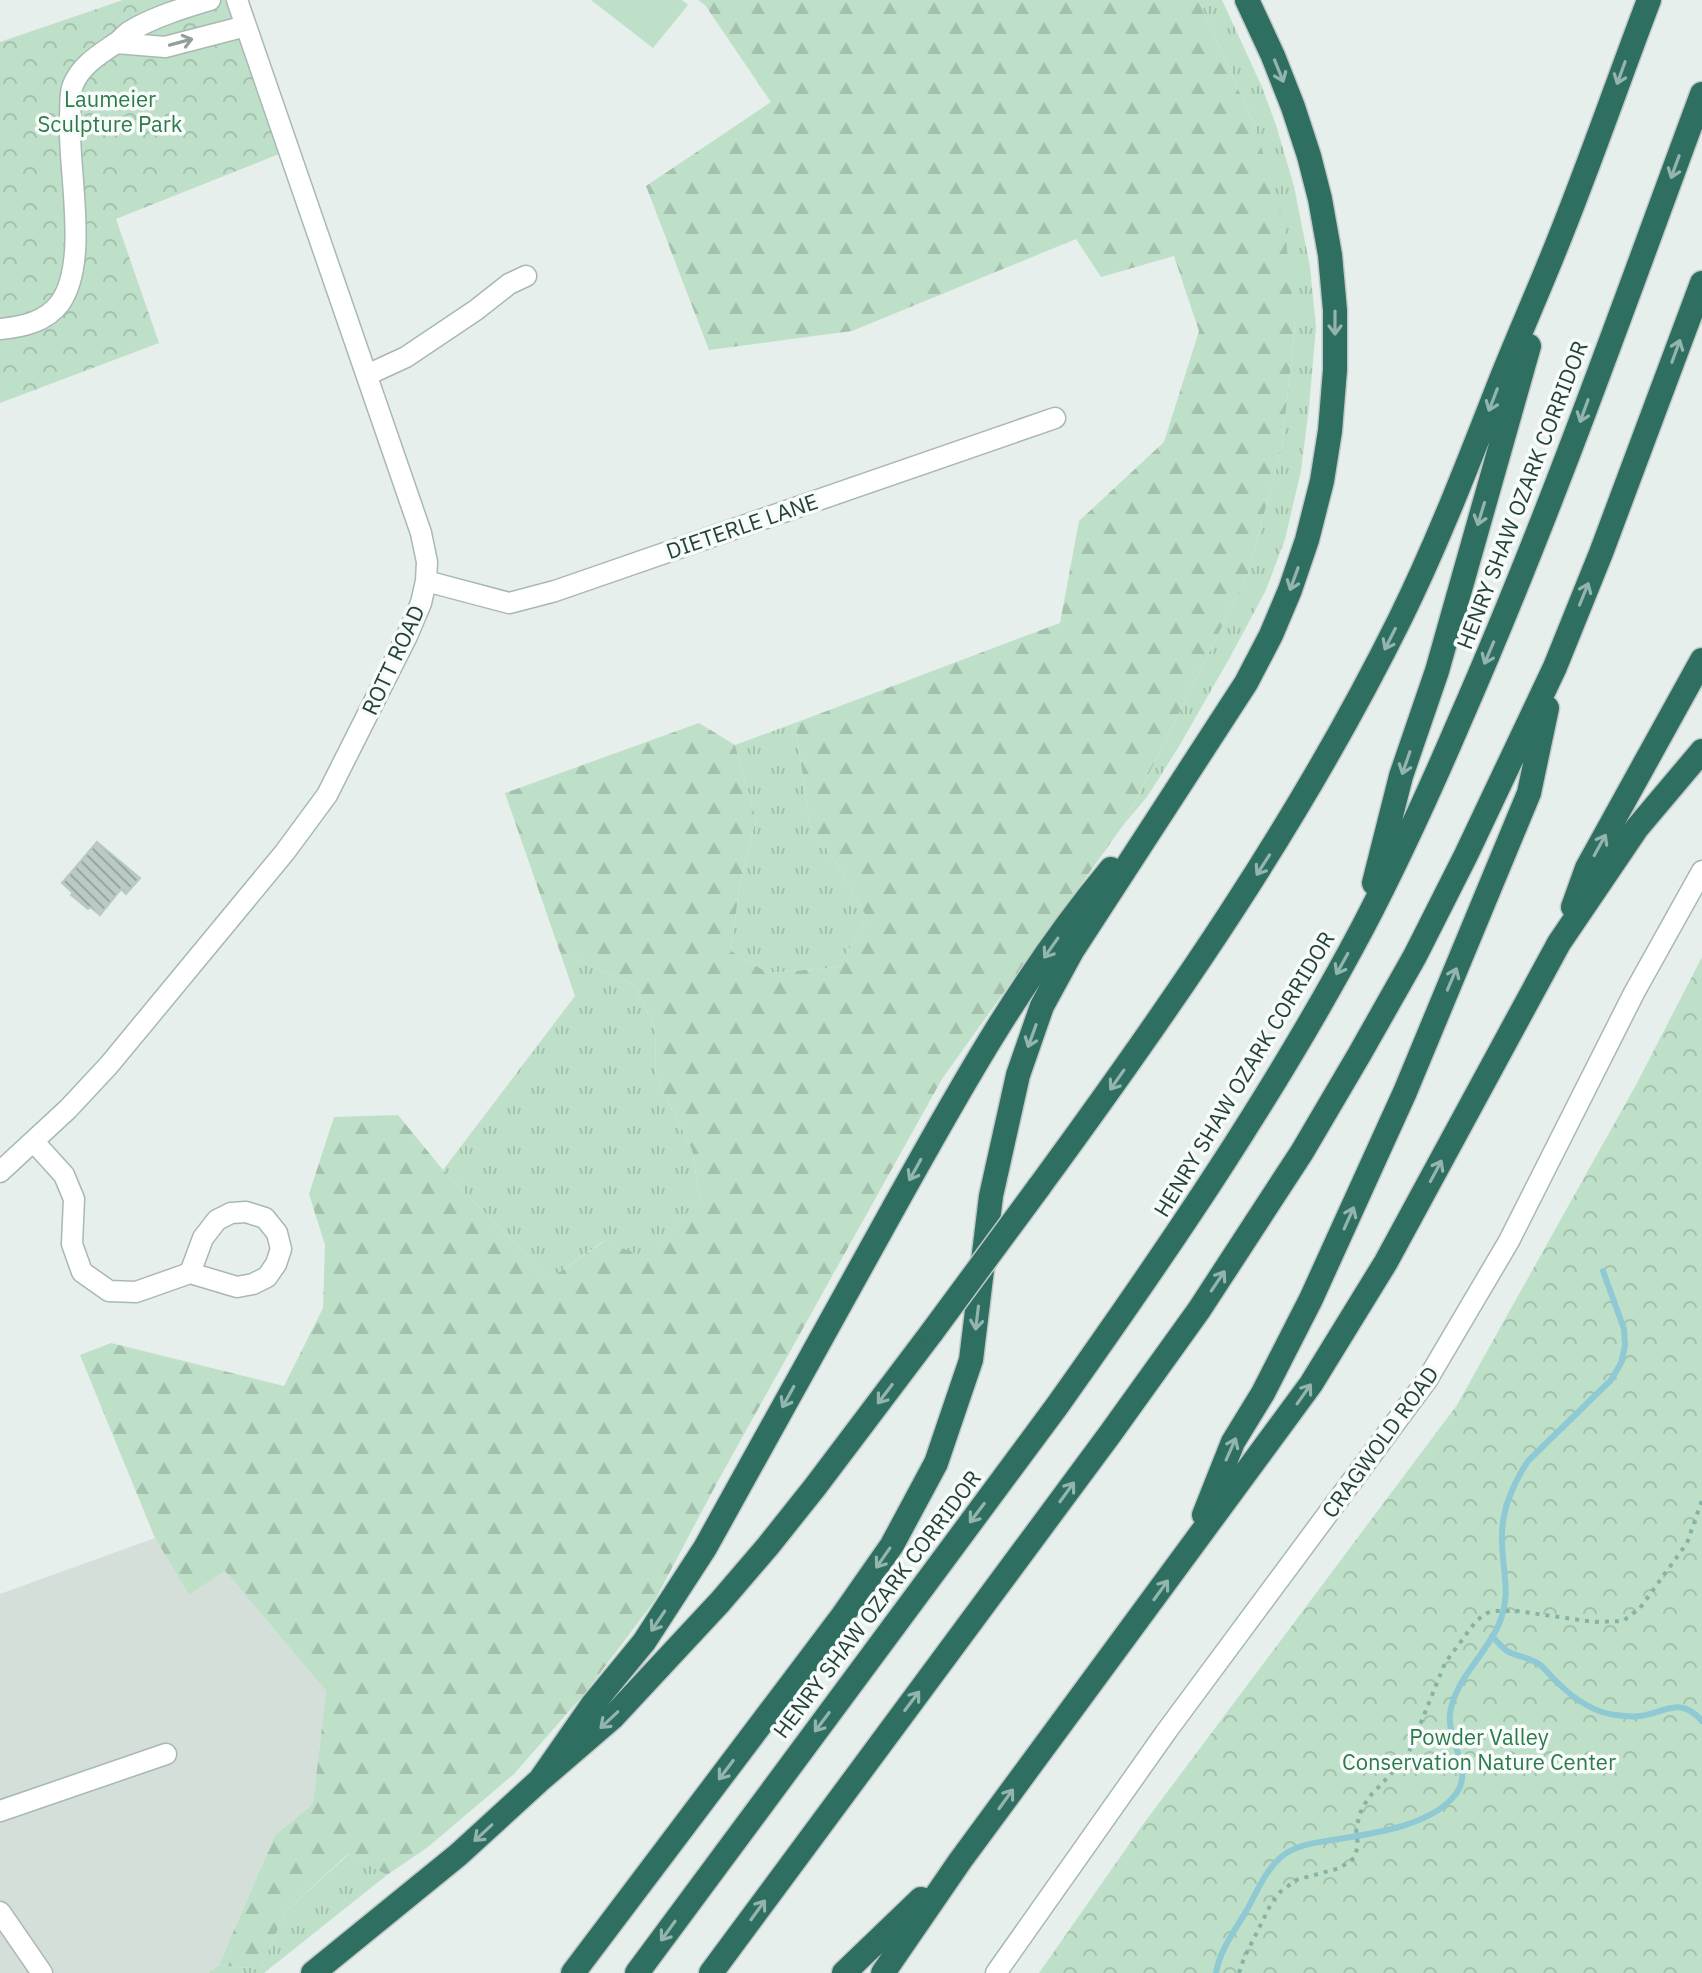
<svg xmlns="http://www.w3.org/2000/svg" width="1702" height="1973" font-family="'IBM Plex Sans',sans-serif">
<defs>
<pattern id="grass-tufts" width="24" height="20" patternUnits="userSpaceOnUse" patternTransform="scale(2)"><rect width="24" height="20" fill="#bfe0c8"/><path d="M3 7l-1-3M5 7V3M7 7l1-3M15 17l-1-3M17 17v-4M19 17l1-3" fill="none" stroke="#a4c1ad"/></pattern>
<pattern id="forest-firs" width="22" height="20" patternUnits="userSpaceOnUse" patternTransform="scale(2)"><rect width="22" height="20" fill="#bfe0c8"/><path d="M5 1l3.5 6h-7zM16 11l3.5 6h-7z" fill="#a4c1ad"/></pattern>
<pattern id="park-crowns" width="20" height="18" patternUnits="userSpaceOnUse" patternTransform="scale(2)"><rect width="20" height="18" fill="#bfe0c8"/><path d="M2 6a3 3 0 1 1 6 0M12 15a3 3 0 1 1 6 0" fill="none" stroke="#a4c1ad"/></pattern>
<pattern id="building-back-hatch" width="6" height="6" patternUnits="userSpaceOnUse" patternTransform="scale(2)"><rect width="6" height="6" fill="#bbcac4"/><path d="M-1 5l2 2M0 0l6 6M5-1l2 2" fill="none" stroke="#98a6a0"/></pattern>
</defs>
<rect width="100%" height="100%" fill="#e6efeb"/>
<path fill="#d4dfda" d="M155,1538L189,1595L225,1571L326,1691L313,1804L275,1835L219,1965L208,1973H0V1594Z"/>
<path fill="url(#grass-tufts)" d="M1198,0H1222L1262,87L1276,125L1294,186L1310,267L1316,327L1309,407L1301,471L1285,539L1266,590L1229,659L1178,748L1147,797L1124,824L1248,574L1282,447L1295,326L1256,129Z
M795,723L810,825L837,864L867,918L839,967L768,973L731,951L740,882L756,819L735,745Z
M560,952L634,985L655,1028L656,1077L692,1150L700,1198L649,1260L604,1241L549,1279L443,1170L575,996Z
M349,1854L387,1875L264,1973H208L219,1965L260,1969L286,1911Z"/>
<path fill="url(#forest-firs)" d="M698,0H1198L1256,129L1285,229L1295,326L1282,447L1248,574L1124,824L942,1079L719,1479L655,1600L585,1693L514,1774L428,1847L387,1875L348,1854L286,1911L260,1969L219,1965L275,1835L313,1804L326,1691L225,1571L189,1595L155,1538L80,1355L111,1343L284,1386L323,1308L325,1245L309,1194L334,1117L398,1115L443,1170L549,1279L605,1241L649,1259L700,1198L692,1150L656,1077L655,1028L634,985L560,952L505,793L699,723L735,745L756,819L740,882L731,951L768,973L839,967L867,918L837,864L810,825L795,723L1060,623L1079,521L1164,442L1199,331L1174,256L1101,277L1076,239L852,331L709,350L646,186L771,102L705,5Z"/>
<path fill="url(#park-crowns)" d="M123,0H225L279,154L116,219L159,343L0,403V42Z
M1702,957V1973H1039L1144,1823L1457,1405L1637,1083Z"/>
<path fill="#bfe0c8" d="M591,0H682L688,5L653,48Z"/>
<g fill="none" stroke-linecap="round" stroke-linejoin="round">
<path stroke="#8ec9d4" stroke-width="6" d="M1492,1636C1498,1642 1503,1650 1511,1653C1520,1657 1531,1658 1539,1664C1546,1669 1551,1677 1557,1682C1573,1698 1592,1712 1615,1715C1623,1716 1633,1717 1640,1716C1666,1712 1681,1696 1702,1721
M1216,1973C1220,1949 1236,1929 1248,1908C1257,1891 1266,1870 1281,1857C1295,1845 1314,1843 1332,1840C1369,1834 1430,1827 1455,1795C1475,1771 1447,1742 1450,1714C1454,1680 1486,1655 1499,1624C1512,1594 1502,1571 1502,1540C1501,1512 1513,1484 1528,1461L1611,1380L1621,1363L1625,1346L1624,1329L1603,1271"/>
</g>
<path fill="url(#building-back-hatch)" stroke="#b8c9c2" stroke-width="2" d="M97,842L140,878L126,894L121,889L100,915L90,907L88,909L71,895L73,893L62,883Z"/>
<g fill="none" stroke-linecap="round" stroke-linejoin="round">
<g stroke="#a8b8b2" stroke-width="23">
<path id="minor" d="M116,43L165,47L246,26
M0,329C22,327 46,322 60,303C90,261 67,167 70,116C71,106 69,94 73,85C81,65 99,55 116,43C121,40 125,34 130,31C154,17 183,8 210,0
M367,375L406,357L476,310L509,284L526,276
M426,581L509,603L555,591L1055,418
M34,1142L64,1175L74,1199L72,1244L82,1272L109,1291L136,1292L190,1273L237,1287L253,1284L267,1277L276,1264L281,1249L277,1233L265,1218L246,1212L231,1213L217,1220L203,1238L190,1273
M0,1172L68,1109L109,1065L285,852L327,795L407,636L421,603L426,581L427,562L421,533L237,0
M0,1811L166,1754
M0,1912L42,1973
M996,1973L1166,1732L1427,1380L1509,1241L1634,993L1702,871"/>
</g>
<g stroke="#c2cac8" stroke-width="27">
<path id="highway" d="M1374,883L1401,776L1437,671L1529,346
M1573,907L1587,868L1702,660
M1039,1187C1173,1004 1299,823 1400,619C1439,540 1470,458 1502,377C1519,335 1537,294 1554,252C1588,169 1617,84 1649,0
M1204,1515L1233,1442L1263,1393L1311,1299L1405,1092L1529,793L1547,708
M540,1780L593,1704L644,1642L705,1548C767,1435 830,1322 893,1209C958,1092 1024,973 1111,869
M313,1973L458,1855L540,1780L612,1718L720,1602L768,1546L815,1487L932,1332
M573,1973L841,1618L892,1545L936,1463L971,1360L991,1196L1018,1075L1042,1006L1072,951L1246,683L1271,635L1290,590L1307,540L1322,481L1330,431L1335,370V310L1330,255L1320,199L1309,156L1293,107L1273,56L1247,0
M637,1973L1057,1406C1167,1251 1274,1095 1363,927C1398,860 1430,790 1460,720C1550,515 1624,304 1702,94
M711,1973L1110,1434L1199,1310L1302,1152L1359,1055L1415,956L1466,855L1555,667L1601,553L1702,283
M844,1973L921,1899
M883,1973L960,1861L1311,1384L1386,1262L1559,943L1637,828L1702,751"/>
</g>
<path stroke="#86b3a5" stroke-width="4" stroke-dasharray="4 6" stroke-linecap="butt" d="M1239,1973L1244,1958L1272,1902L1280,1892L1296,1880L1340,1868L1354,1858L1358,1846L1356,1828L1362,1808L1371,1795L1407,1757L1445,1663L1476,1621L1487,1613L1494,1611H1517L1594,1622L1623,1621L1640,1608L1687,1543L1702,1500"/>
<use href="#minor" stroke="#fff" stroke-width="20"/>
<use href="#highway" stroke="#2f6f62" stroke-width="24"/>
<g stroke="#c2cac8" stroke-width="27" stroke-linecap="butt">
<path id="highway-bridge" d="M932,1332L1039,1187"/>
</g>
<use href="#highway-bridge" stroke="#2f6f62" stroke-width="24"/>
</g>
<defs><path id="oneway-shaft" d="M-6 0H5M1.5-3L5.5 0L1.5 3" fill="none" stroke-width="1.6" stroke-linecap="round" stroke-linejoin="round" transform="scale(2)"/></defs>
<use stroke="#92a09c" href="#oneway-shaft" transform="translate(181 42) rotate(-15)"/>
<g stroke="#93b5ae">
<use href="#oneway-shaft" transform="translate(1279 71) rotate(68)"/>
<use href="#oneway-shaft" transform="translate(1621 73) rotate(110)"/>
<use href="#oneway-shaft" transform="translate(1675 167) rotate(110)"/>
<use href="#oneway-shaft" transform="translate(1335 323) rotate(90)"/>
<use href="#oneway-shaft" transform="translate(1676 351) rotate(-70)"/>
<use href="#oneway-shaft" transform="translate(1493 400) rotate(111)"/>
<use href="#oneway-shaft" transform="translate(1584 411) rotate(110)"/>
<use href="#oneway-shaft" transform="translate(1481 514) rotate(107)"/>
<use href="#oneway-shaft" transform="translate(1294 579) rotate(110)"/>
<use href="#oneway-shaft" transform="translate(1584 594) rotate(-68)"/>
<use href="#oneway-shaft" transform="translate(1390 639) rotate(117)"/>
<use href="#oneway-shaft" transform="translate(1489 653) rotate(113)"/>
<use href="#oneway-shaft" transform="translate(1406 763) rotate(109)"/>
<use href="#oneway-shaft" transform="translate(1600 845) rotate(-61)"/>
<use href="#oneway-shaft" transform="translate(1263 865) rotate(123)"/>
<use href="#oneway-shaft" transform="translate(1051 948) rotate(125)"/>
<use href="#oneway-shaft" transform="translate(1342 964) rotate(119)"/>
<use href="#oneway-shaft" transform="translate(1452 979) rotate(-67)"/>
<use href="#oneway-shaft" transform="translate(1032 1036) rotate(110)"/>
<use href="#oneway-shaft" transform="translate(1117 1080) rotate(125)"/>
<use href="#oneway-shaft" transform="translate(915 1170) rotate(119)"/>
<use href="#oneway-shaft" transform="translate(1436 1171) rotate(-62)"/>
<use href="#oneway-shaft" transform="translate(1349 1218) rotate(-66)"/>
<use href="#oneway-shaft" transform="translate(1218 1281) rotate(-56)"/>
<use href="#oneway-shaft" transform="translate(977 1318) rotate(97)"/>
<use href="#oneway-shaft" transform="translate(885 1394) rotate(127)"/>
<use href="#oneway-shaft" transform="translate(1304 1394) rotate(-55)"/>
<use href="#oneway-shaft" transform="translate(788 1397) rotate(119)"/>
<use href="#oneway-shaft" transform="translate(1231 1449) rotate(-66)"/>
<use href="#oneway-shaft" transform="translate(1067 1492) rotate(-54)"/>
<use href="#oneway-shaft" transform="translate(977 1513) rotate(127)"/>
<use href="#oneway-shaft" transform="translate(883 1558) rotate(125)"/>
<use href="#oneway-shaft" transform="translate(1161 1590) rotate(-54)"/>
<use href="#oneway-shaft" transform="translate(658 1621) rotate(124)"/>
<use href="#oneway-shaft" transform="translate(912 1701) rotate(-53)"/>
<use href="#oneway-shaft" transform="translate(609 1720) rotate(137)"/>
<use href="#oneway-shaft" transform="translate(822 1722) rotate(127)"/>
<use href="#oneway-shaft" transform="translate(726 1770) rotate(127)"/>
<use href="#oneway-shaft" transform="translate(1006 1799) rotate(-54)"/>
<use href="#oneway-shaft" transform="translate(483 1833) rotate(137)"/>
<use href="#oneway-shaft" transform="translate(758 1910) rotate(-54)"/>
<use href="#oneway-shaft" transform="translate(668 1931) rotate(126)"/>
</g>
<g text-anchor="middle" stroke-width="7" stroke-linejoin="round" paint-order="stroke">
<g font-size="22" fill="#2d7a4b" stroke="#f7fbf9">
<text x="110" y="107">Laumeier<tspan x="110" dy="25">Sculpture Park</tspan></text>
<text x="1479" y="1745">Powder Valley<tspan x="1479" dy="25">Conservation Nature Center</tspan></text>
</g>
<g font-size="22" fill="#24423a" stroke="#f7fbf9">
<text transform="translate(1522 495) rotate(-69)" y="8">HENRY SHAW OZARK CORRIDOR</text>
<text transform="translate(742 526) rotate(-19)" y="8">DIETERLE LANE</text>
<text transform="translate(393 660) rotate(-65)" y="8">ROTT ROAD</text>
<text transform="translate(1244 1074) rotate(-59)" y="8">HENRY SHAW OZARK CORRIDOR</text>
<text transform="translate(1380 1442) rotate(-54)" y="8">CRAGWOLD ROAD</text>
<text transform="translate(877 1604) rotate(-53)" y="8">HENRY SHAW OZARK CORRIDOR</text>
</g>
</g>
</svg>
